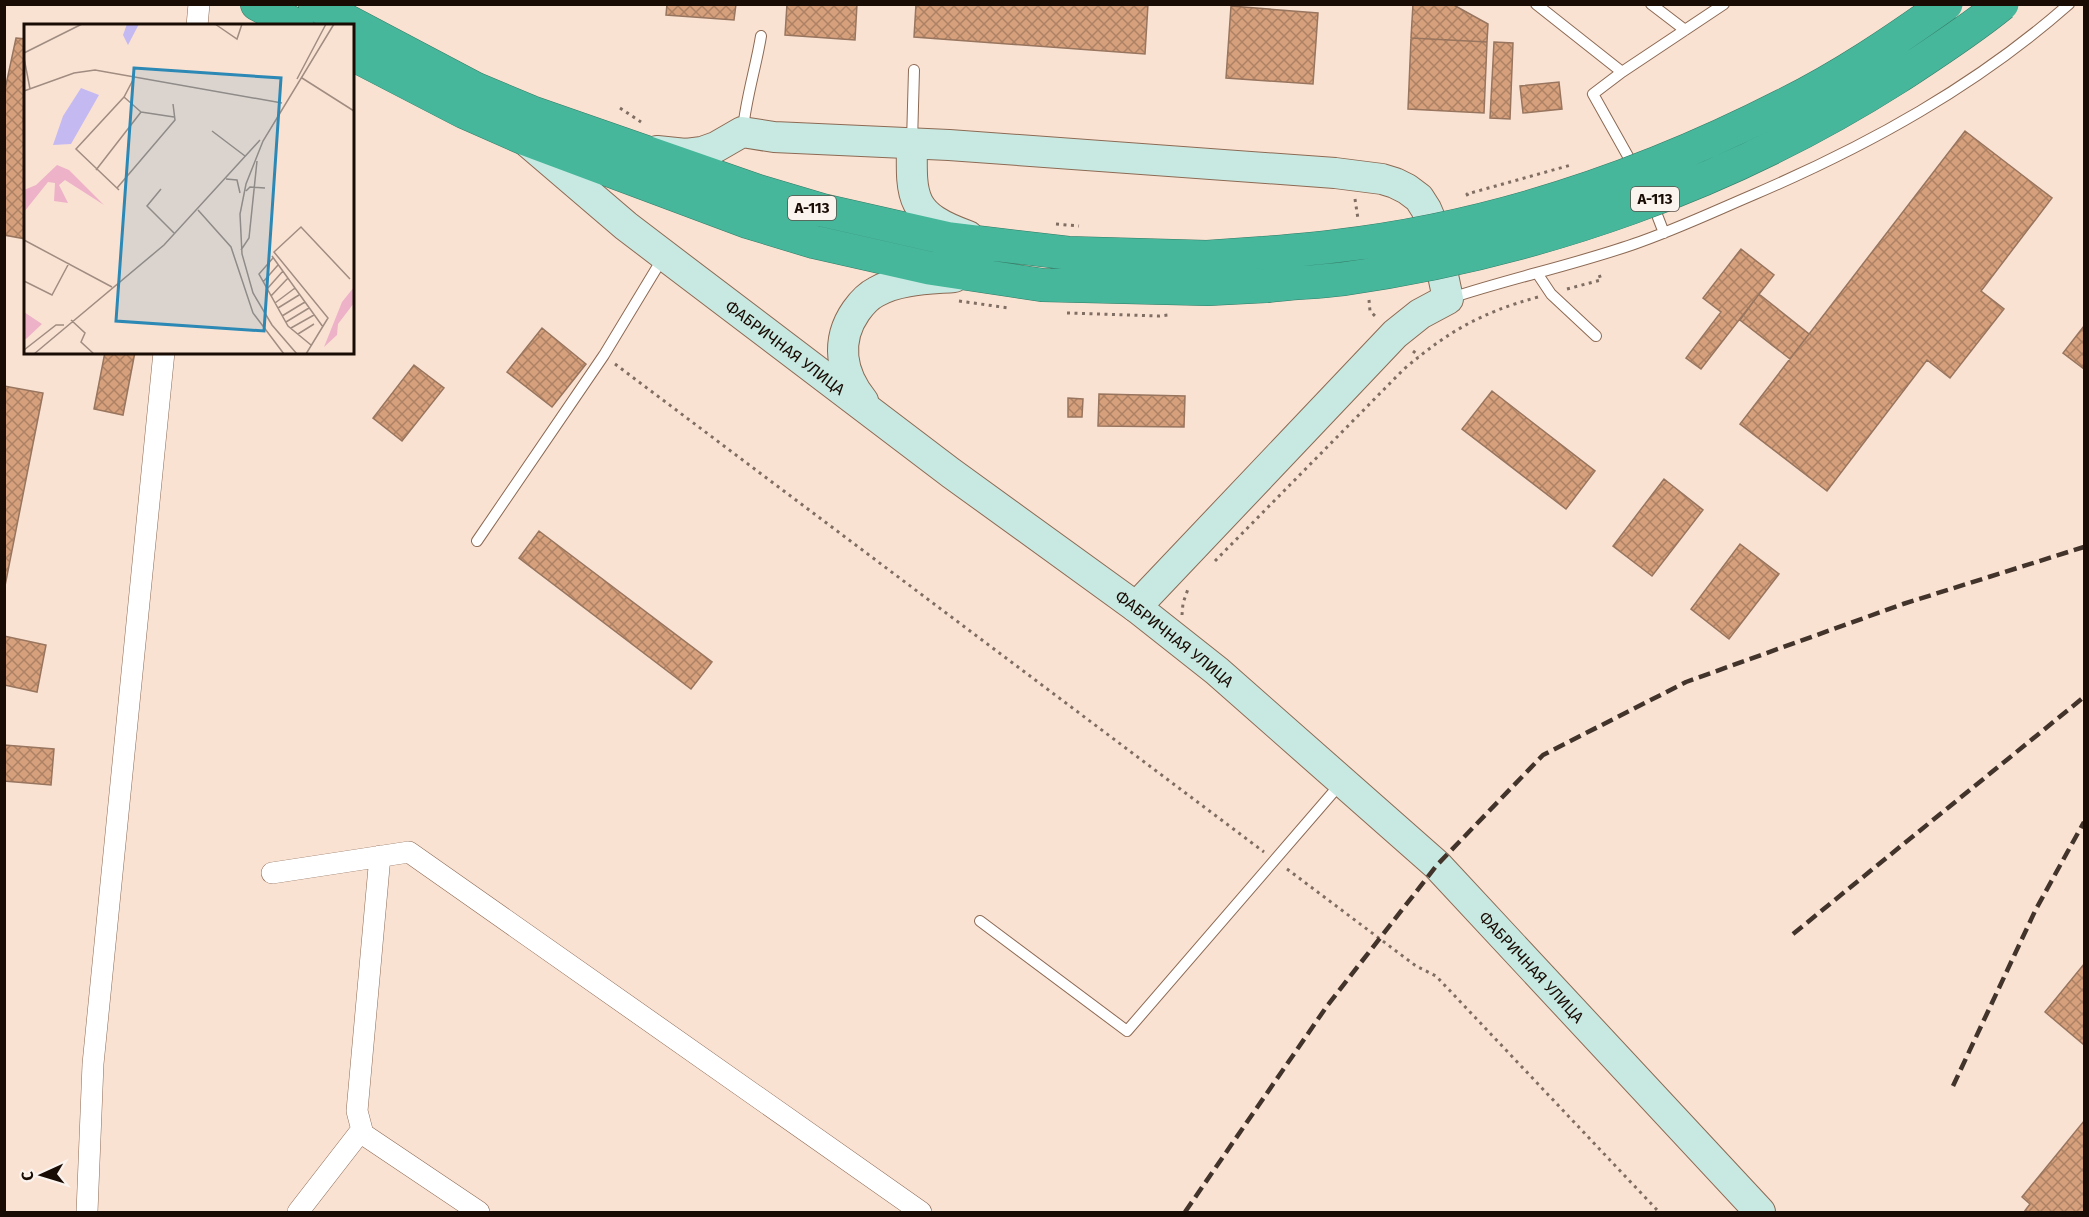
<svg xmlns="http://www.w3.org/2000/svg" width="2089" height="1217" font-family="'Fira Sans',sans-serif">
<defs>
<pattern id="building-cross-hatch" width="8" height="8" patternUnits="userSpaceOnUse" patternTransform="scale(1.5)"><rect width="8" height="8" fill="#d6a07d"/><path d="M0 0l8 8M0 8l8-8" fill="none" stroke="#ad8164"/></pattern>
</defs>
<rect width="100%" height="100%" fill="#fae2d3"/>
<path fill="url(#building-cross-hatch)" stroke="#98755e" stroke-width="1.5" d="M667,4H736L734,20L666,15Z
M787,4H857L855,40L785,35Z
M916,4H1148L1145,54L914,37Z
M1413,4H1452L1488,24L1487,42L1411,38Z
M1231,6L1318,13L1313,84L1226,78Z
M16,38L26,39V239L4,235V94Z
M1411,38L1487,42L1484,113L1408,109Z
M1494,42L1513,43L1510,119L1490,118Z
M1559,82L1562,109L1523,113L1520,86Z
M1965,131L2052,198L1981,291L2004,309L1950,378L1927,360L1827,491L1740,424Z
M1741,249L1774,275L1701,369L1686,358L1721,312L1703,298Z
M1759,294L1809,334L1790,359L1740,320Z
M2084,326V369L2063,353Z
M542,328L586,364L552,407L507,372Z
M105,352H135L123,415L94,409Z
M414,365L444,388L402,441L373,418Z
M4,386L43,393L5,586L4,585Z
M1492,391L1595,471L1566,509L1462,429Z
M1099,394L1185,396L1184,427L1098,426Z
M1068,398L1083,399L1082,417H1068Z
M1664,479L1703,510L1652,576L1613,546Z
M539,531L712,662L691,689L519,558Z
M1740,544L1779,574L1729,639L1691,609Z
M4,636L46,645L37,692L4,685Z
M4,745L54,749L51,785L4,781Z
M2084,964V1042L2083,1044L2045,1012Z
M2084,1121V1212H2024L2030,1204L2022,1197Z"/>
<g fill="none" stroke-linecap="round" stroke-linejoin="round">
<g stroke="#8c6a54" stroke-width="12">
<path id="lane" d="M1536,4L1622,72L1724,4
M1651,4L1685,30
M1622,72L1593,94L1634,167
M743,129C746,98 756,67 761,36
M912,142L914,70
M1652,202L1664,233
M1537,273L1551,294L1596,336
M1451,298C1511,278 1574,265 1634,244C1675,230 1715,211 1755,194C1869,145 1976,86 2069,4
M477,541L604,355L664,256
M980,921L1127,1031L1342,782"/>
</g>
<g stroke="#8c6a54" stroke-width="22">
<path id="street" d="M197,26L199,4
M272,873L409,852L921,1212
M363,1134L357,1111L380,856
M87,1212L93,1064L164,352
M298,1212L360,1132L479,1212"/>
</g>
<g stroke="#8c6a54" stroke-width="32">
<g id="secondary">
<path id="s1" d="M529,143L626,226L664,255L951,473L1136,607L1217,671L1437,865L1760,1212"/>
<path d="M912,143C911,199 910,215 968,236"/>
<path d="M657,151L686,154L702,152L716,147L742,132L774,137L949,145L1335,173L1382,179L1395,183L1407,189L1419,198L1426,209L1432,223L1448,299L1420,314L1395,334L1136,607"/>
<path d="M863,401C841,374 835,341 856,311C861,304 868,296 876,292C898,279 930,279 954,277"/>
</g>
</g>
<g stroke="#367b66" stroke-width="34">
<path id="highway" d="M257,4L297,26
M315,4L476,89L531,112L758,191L822,210L950,239L1068,253L1207,257L1264,253
M352,54L464,112L523,138L748,222L814,242L929,268L1042,285L1208,289L1266,286"/>
</g>
<path stroke="#806e63" stroke-width="3" stroke-dasharray="3 4.5" stroke-linecap="butt" d="M620,108L641,122
M1468,196L1467,194L1571,165
M1355,199L1358,219
M1056,224L1079,226
M1567,289L1601,280L1598,271
M1369,300L1370,311L1377,318
M959,301L1009,308
M1067,313L1159,316L1168,315
M1413,351L1419,356
M615,364L1264,852
M1215,561L1404,369C1449,331 1480,313 1538,297
M1182,615L1183,603L1188,589
M1287,869L1416,966L1436,976L1659,1212"/>
<use href="#lane" stroke="#fff" stroke-width="10"/>
<use href="#street" stroke="#fff" stroke-width="21"/>
<use href="#secondary" stroke="#c8e9e1" stroke-width="30"/>
<use href="#highway" stroke="#46b79b" stroke-width="33"/>
<path stroke="#43342b" stroke-width="4.5" stroke-dasharray="12 6" stroke-linecap="butt" d="M1793,934L2084,697
M1953,1086L2036,909L2084,822
M1185,1212L1327,1006L1437,865L1543,755L1686,682L1903,604L2084,547"/>
<g stroke="#367b66" stroke-width="34" stroke-linecap="butt">
<path id="highway-bridge" d="M1264,253C1288,251 1312,249 1336,246C1492,228 1645,176 1784,105C1841,77 1894,41 1946,4
M1266,286C1292,283 1318,282 1343,279C1540,251 1730,184 1898,77C1933,54 1969,31 2002,4"/>
</g>
<use href="#highway-bridge" stroke="#46b79b" stroke-width="33"/>
</g>
<g text-anchor="middle" stroke-width="4.5" stroke-linejoin="round" paint-order="stroke">
<g fill="#fbf3ee" stroke="#5d514b" stroke-width="1.5">
<rect x="1631" y="187" width="48" height="24" rx="4.5"/>
<rect x="788" y="196" width="48" height="24" rx="4.5"/>
</g>
<g font-size="15" font-weight="bold" fill="#190c05">
<text x="1655" y="204">А-113</text>
<text x="812" y="213">А-113</text>
</g>
<g font-size="16" fill="#190c05" stroke="#fbf3ee">
<text dy="6" stroke="none"><textPath href="#s1" startOffset="328">ФАБРИЧНАЯ УЛИЦА</textPath></text>
<text dy="6" stroke="none"><textPath href="#s1" startOffset="814">ФАБРИЧНАЯ УЛИЦА</textPath></text>
<text dy="6" stroke="none"><textPath href="#s1" startOffset="1300">ФАБРИЧНАЯ УЛИЦА</textPath></text>
</g>
</g>
<g transform="translate(24 24)">
<rect width="330" height="330" fill="#fae2d3"/>
<path d="M33,141L45,146L80,181L41,156L35,161L44,179L30,177L31,159L24,158L0,188V166L12,161ZM330,263V279L314,300L313,311L300,323L318,278ZM0,288L18,300L2,315L0,314Z" fill="#edb1c8"/>
<path d="M103,0H115L104,21L99,11ZM57,64L75,71L47,120L29,121L39,92Z" fill="#c5b9f2"/>
<path fill="none" stroke="#a08c81" stroke-width="1.5" d="M191,0L213,15L218,0M0,29L58,0M0,34L6,65M278,54L330,87M273,55L302,0M0,67L50,49L71,46L258,79M117,88L150,93M188,107L221,132M72,146L117,88L100,73M202,155L213,156L216,169M93,164L151,96L149,80M137,165L123,182L151,210M95,166L52,125L100,73L110,54M222,167L226,163L241,164M174,186L207,223L229,289L260,330M0,216L88,263M217,226L225,214L233,137M248,232L299,303M249,234L235,250L264,302L287,321M0,257L28,271L45,239M239,258L254,241M243,265L259,247M247,272L264,254M251,279L271,264M254,284L275,271M258,292L281,278M47,296L61,309L57,318L70,330M262,298L285,284M267,304L290,291M274,310L290,300M0,326L32,301H40M10,330L140,221L236,116M273,330L248,301L229,269L218,230L216,190L222,160L239,117L310,0M282,330L304,294L250,228L277,203L326,255"/>
<path fill="#2c88b5" fill-opacity="0.15" stroke="#2c88b5" stroke-width="3" d="M110,44L257,54L240,307L92,297Z"/>
<rect width="330" height="330" fill="none" stroke="#190c05" stroke-width="3"/>
</g>
<rect width="2089" height="1217" fill="none" stroke="#190c05" stroke-width="12"/>
<g transform="translate(42 1175) rotate(266)" stroke="#fbf3ee" stroke-width="4.5" paint-order="stroke">
<path d="M0-4.5L10 22L0 15L-10 22Z" fill="#190c05"/>
<text y="-9" font-size="16" font-weight="bold" text-anchor="middle" fill="#190c05">С</text>
</g>
</svg>
